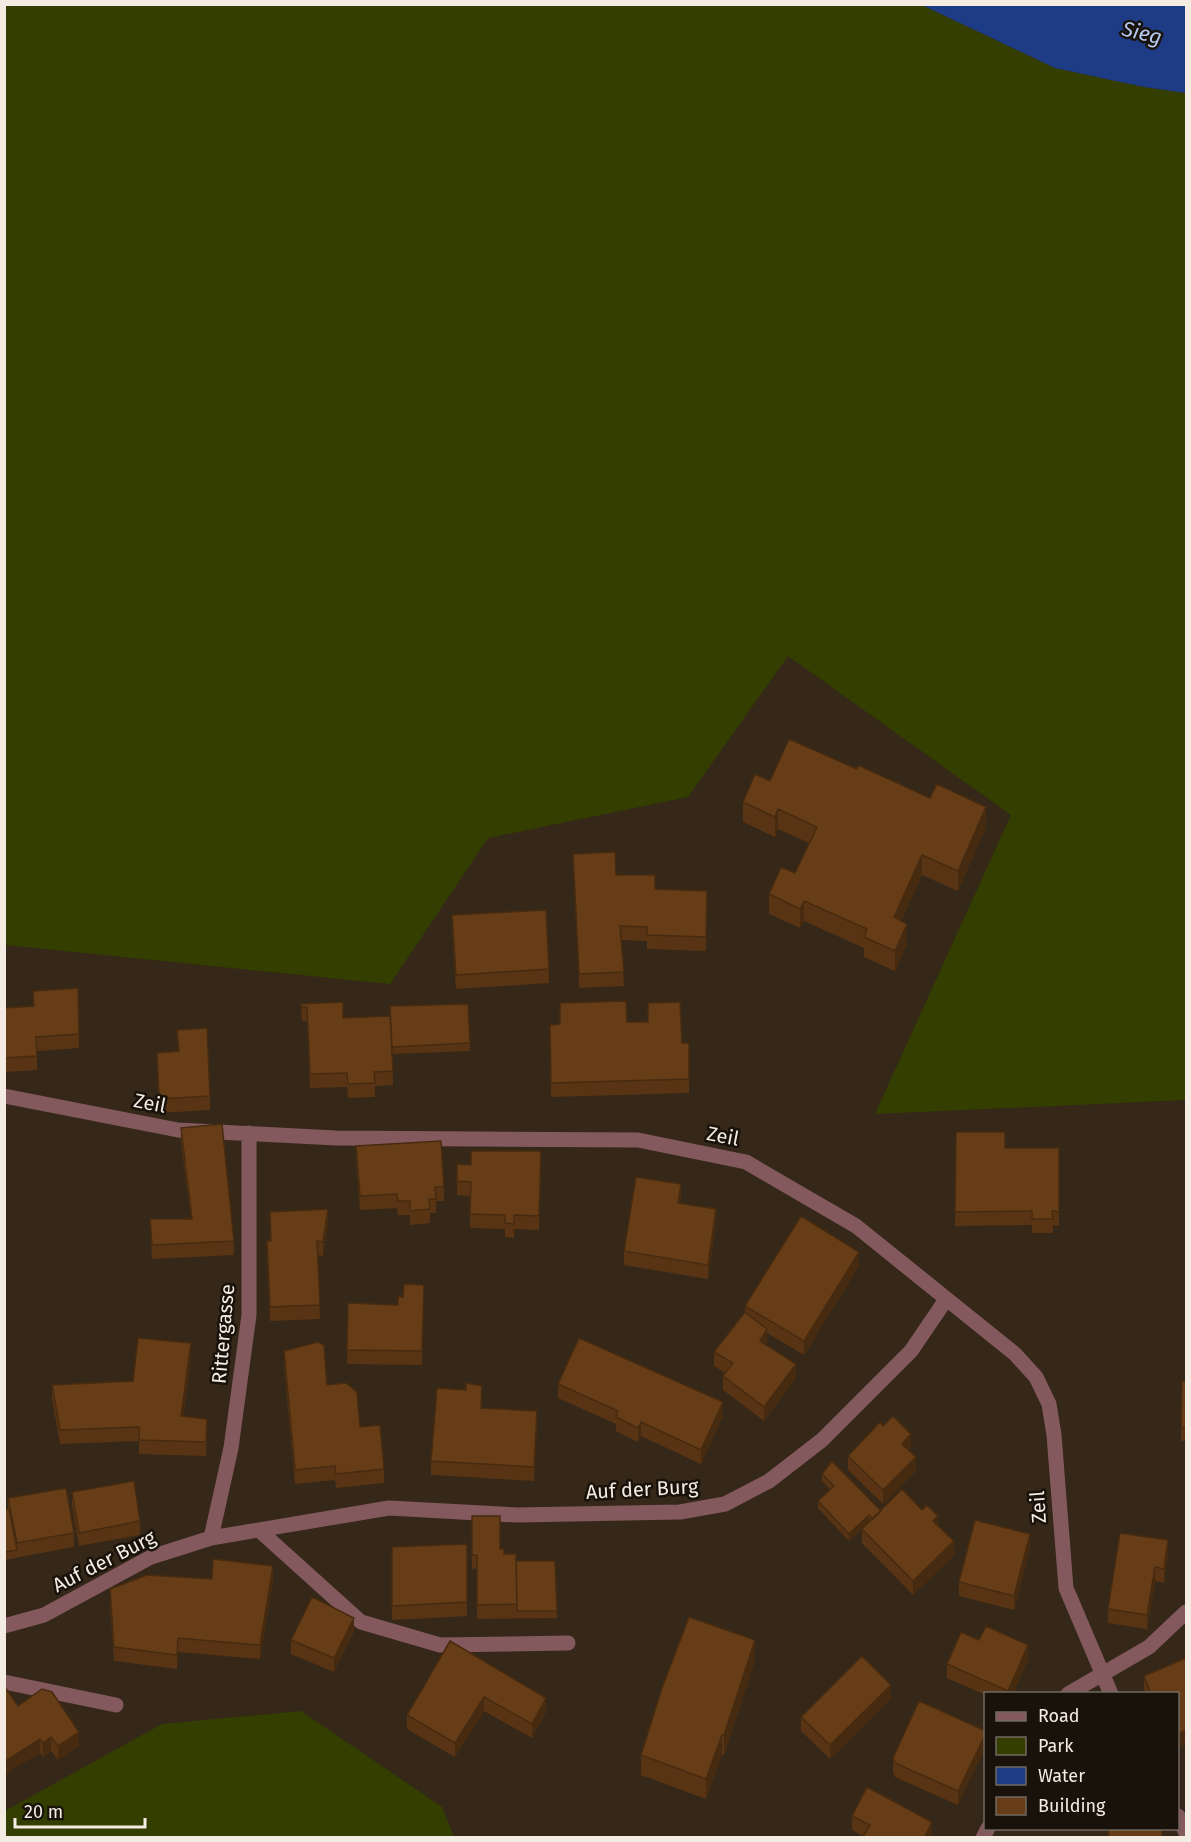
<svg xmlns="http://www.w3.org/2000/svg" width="1191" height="1842" font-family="'Fira Sans',sans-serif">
<rect width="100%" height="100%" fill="#352818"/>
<path fill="#333e00" d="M4,5H922L1055,68L1144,87L1186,93V1100L875,1114L1011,815L788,656L688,797L488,838L390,984L5,945Z
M301,1711L442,1807L454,1837H5V1811L162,1724Z"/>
<path fill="#1e3b85" d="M922,5H1186V93L1144,87L1055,68Z"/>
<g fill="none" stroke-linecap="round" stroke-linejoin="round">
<path stroke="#84595e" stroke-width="15" d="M4,1682L116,1705"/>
<path stroke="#84595e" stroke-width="15" d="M4,1096L178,1130L336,1138L638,1140L746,1162L856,1226L1015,1354L1036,1377L1049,1404L1054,1435L1066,1588L1111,1694
M260,1531L361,1622L440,1645L568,1643
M211,1538L231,1448L249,1315V1133
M4,1626L44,1615L151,1557L211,1538L389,1508L517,1515L680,1512L725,1504L769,1481L822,1440L911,1351L945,1301
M1068,1694L1149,1647L1186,1612
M1178,1816L1186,1833
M983,1838L988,1828"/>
</g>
<path fill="#583414" d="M857,769L986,827L958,891L922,875L901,921L907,944L895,971L864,957V948L804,921L800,928L769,914V894L795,873L809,843L778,829L775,837L743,822V802L770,781Z
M573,854L616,875L655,889L707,891L706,951L647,949V941L621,940L624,986L579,988Z
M452,915L549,969V983L456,989L452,929Z
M33,991L79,1034V1048L37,1051V1070L4,1072V1008L33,1006Z
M560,1003L627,1022L682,1043H689V1093L551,1097L550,1025L560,1024Z
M301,1004L343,1018L470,1043V1051L392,1054L393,1085L375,1086V1097L348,1098L347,1087L310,1088L307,1021H302Z
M177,1030L210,1096V1110L159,1113L157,1066L178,1051Z
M181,1128L234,1241V1255L152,1259L150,1219H191L181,1142Z
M956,1132L1005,1148H1059V1226L1053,1225V1233H1032V1225L955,1226Z
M356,1146L444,1187V1201H436V1213H430V1223L410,1225V1215H398L397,1208L360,1210L356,1160Z
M457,1164L541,1165L539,1230L514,1229V1238L505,1237V1229L470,1228V1196L457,1195Z
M681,1198L680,1203L716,1223L708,1279L624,1265V1251Z
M270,1212L328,1223L323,1256L318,1255L320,1319L270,1321L267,1255V1241H270Z
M859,1266L804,1355L767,1333L766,1344L796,1378L764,1421L723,1390V1376L725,1373L714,1366V1352L745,1312V1306Z
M424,1299L422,1365L347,1364L348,1303L398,1305Z
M284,1351L327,1385L360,1427L384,1469V1483L336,1488L335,1480L295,1484L284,1365Z
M191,1357L183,1417L207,1433L206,1456L139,1454V1441L60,1444L52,1399V1385L133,1381Z
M1186,1381V1441H1181V1427Z
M558,1384L723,1416L701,1464L641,1436L638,1442L616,1431V1424L558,1398Z
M482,1408L537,1425L534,1481L431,1475V1461Z
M883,1426L911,1448L909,1450L916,1471L883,1504L848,1470V1456Z
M822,1474L880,1511L938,1525L954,1555L913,1595L862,1543V1529L869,1523L849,1541L818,1508V1501L830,1489L822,1481Z
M72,1492L140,1521V1535L79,1546L72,1506Z
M8,1498L74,1533V1547L4,1560V1510L8,1509Z
M472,1516L504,1554L516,1561H555L557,1618L477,1619V1568L472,1569Z
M467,1544V1616L392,1620V1547Z
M1030,1548L1014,1610L959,1596V1582Z
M1168,1554L1164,1583L1155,1581L1147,1629L1108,1623V1609Z
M212,1579L273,1580L260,1659L178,1652L177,1669L114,1661L110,1603V1589Z
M354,1632L334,1672L291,1654V1640Z
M979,1640L1028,1659L1013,1694H986V1695L947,1678V1664Z
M450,1641L546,1712L532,1738L484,1711L455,1757L407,1729V1715Z
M755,1660L724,1755H722L706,1799L641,1775V1755Z
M1144,1676L1178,1694H1145L1144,1690Z
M891,1699L830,1759L801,1731V1717Z
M18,1706L79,1746L58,1760L51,1751L43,1757L40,1753Z
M986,1731L958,1805L895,1777L893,1772V1758Z
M852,1816L932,1836V1838H862L863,1836L852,1830Z"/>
<path fill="#472b10" d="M986,807V827L958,891V871Z
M778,809V829L775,837V817Z
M922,855V875L894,937V917Z
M804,901V921L800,928V909Z
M907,924V944L895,971V951Z
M681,1184V1198L678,1217V1203Z
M328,1209V1223L323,1256V1242Z
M716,1209V1223L708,1279V1265Z
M859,1252V1266L804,1355V1341Z
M767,1329V1343L760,1355V1341Z
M191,1343V1357L181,1430V1416Z
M796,1364V1378L764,1421V1407Z
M723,1402V1416L701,1464V1450Z
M537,1411V1425L534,1481V1467Z
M207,1419V1433L206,1456V1442Z
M641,1422V1436L638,1442V1428Z
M911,1434V1448L902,1458V1444Z
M916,1457V1471L883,1504V1490Z
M869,1515V1523L849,1541V1534Z
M938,1516V1530L933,1521Z
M1030,1534V1548L1014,1610V1596Z
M1168,1540V1554L1164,1583V1569Z
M954,1541V1555L913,1595V1581Z
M273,1566V1580L260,1659V1645Z
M1155,1567V1581L1147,1629V1615Z
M354,1618V1632L334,1672V1658Z
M178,1638V1652L177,1669V1655Z
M755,1640V1660L724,1755V1735Z
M1028,1645V1659L1013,1694H1008V1691Z
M891,1685V1699L830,1759V1745Z
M484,1697V1711L455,1757V1743Z
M546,1698V1712L532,1738V1724Z
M1186,1730V1744L1178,1748V1734Z
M79,1732V1746L58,1760V1746Z
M986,1733V1747L958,1805V1791Z
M722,1735V1755L706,1799V1779Z
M51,1737V1751L43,1757V1743Z
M40,1739V1753L4,1775V1762Z
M932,1822V1838H924Z"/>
<path fill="#663d17" stroke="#472b10" stroke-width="1.5" d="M789,739L857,769L858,765L930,798L937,784L986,807L958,871L922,855L894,917L907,924L895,951L864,937L867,929L804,901L800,909L769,894L781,867L795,873L817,827L778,809L775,817L743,802L755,774L770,781Z
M615,852L616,875H655V889L707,891L706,937L647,935V927L620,926L624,972L579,974L573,854Z
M546,910L549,969L456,975L452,915Z
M78,988L79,1034L36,1037L37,1056L4,1058V1008L34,1006L33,991Z
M626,1001L627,1022H648V1003L680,1002L682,1043H689V1079L551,1083L550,1025L560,1024V1003Z
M343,1002V1018L390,1016L393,1071L374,1072L375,1083L348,1084L347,1073L310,1074L307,1007H302L301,1004Z
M468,1004L470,1043L392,1047L390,1006Z
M207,1028L210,1096L159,1099L157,1053L179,1051L177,1030Z
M222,1124L234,1241L152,1245L150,1219H192L181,1128Z
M956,1132H1005V1148H1059V1212L1052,1211L1053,1219H1032V1211L955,1212Z
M441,1141L444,1187H435L436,1199H429L430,1209L410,1211V1201H398L397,1194L360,1196L356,1146Z
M471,1151H541L539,1216L514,1215V1224L505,1223V1215L470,1214L471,1182L457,1181V1164L471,1165Z
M636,1177L681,1184L678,1203L716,1209L708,1265L624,1251Z
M328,1209L323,1242L317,1241L320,1305L270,1307L267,1241H271L270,1212Z
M801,1216L859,1252L804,1341L745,1306Z
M404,1284L424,1285L422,1351L347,1350L348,1303L398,1305V1296L403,1297Z
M745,1312L767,1329L760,1341L796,1364L764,1407L723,1376L733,1363L714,1352Z
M138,1338L191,1343L181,1416L207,1419L206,1442L139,1440V1427L60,1430L52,1385L133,1381Z
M579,1338L723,1402L701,1450L641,1422L638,1428L616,1417L618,1411L558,1384Z
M318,1342L324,1345L327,1385L346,1383L357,1392L360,1427L380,1425L384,1469L336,1474L335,1466L295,1470L284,1351Z
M1182,1381H1186V1428L1181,1427Z
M466,1383L482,1386L481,1408L537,1411L534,1467L431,1461L437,1388L466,1390Z
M893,1416L911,1434L902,1444L916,1457L883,1490L848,1456L880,1422L883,1426Z
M832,1461L881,1511L873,1519L869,1515L849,1534L818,1501L834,1486L822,1474Z
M134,1481L140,1521L79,1533L72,1492Z
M66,1488L74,1533L17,1543L8,1498Z
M902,1489L922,1510L927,1505L938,1516L933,1521L954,1541L913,1581L862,1529Z
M9,1509L17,1550L4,1552V1510Z
M472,1516H500V1549H504V1554H516L517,1604L477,1605V1555H472Z
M975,1520L1030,1534L1014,1596L959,1582Z
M1120,1533L1168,1540L1164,1569L1155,1567L1147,1615L1108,1609Z
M467,1544V1602L392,1606V1547Z
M213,1559L273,1566L260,1645L178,1638L177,1655L114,1647L110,1589L147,1575L212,1579Z
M516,1561H555L557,1611H517Z
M312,1597L354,1618L334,1658L291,1640Z
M689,1617L755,1640L724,1735H722L706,1779L641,1755L662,1688Z
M986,1626L1028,1645L1008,1691L947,1664L961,1632L979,1640Z
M450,1641L546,1698L532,1724L484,1697L455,1743L407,1715Z
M862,1656L891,1685L830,1745L801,1717Z
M1186,1658V1730L1178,1734V1694H1151L1144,1676Z
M4,1686L18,1706L42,1689L52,1692L79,1732L58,1746L51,1737L43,1743L40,1739L4,1762Z
M919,1701L986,1731V1733L958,1791L895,1763L893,1758Z
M867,1787L932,1822L924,1838H862L870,1825L852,1816Z
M1108,1828H1162V1838H1109Z"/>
<g text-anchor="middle" stroke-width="5" stroke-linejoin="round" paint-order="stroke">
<g font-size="20" fill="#f4ece2" stroke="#18120b">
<text transform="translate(150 1103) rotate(11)" y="7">Zeil</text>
<text transform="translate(723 1136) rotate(11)" y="7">Zeil</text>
<text transform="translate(223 1334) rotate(-85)" y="7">Rittergasse</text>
<text transform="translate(642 1489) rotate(-3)" y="7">Auf der Burg</text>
<text transform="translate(1038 1507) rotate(-94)" y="7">Zeil</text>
<text transform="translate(104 1561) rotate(-27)" y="7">Auf der Burg</text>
</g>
<g font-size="21" font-style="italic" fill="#b5c9f3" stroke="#18120b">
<text transform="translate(1142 33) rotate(14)" y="7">Sieg</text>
</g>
</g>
<rect width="1191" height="1842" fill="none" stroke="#f4ece2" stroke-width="12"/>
<rect x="984" y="1692" width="195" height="138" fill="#18120b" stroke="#706961" stroke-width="1.5"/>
<rect x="996" y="1712" width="30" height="9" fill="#84595e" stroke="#706961" stroke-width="1.5"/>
<text x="1038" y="1722" font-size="18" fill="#f4ece2">Road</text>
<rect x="996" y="1737" width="30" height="18" fill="#333e00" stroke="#706961" stroke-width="1.5"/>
<text x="1038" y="1752" font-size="18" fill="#f4ece2">Park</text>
<rect x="996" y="1767" width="30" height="18" fill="#1e3b85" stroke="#706961" stroke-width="1.5"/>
<text x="1038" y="1782" font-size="18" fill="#f4ece2">Water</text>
<rect x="996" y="1797" width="30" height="18" fill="#663d17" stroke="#706961" stroke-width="1.5"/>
<text x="1038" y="1812" font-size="18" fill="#f4ece2">Building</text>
<path d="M15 1818v9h130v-9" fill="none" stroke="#f4ece2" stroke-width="3"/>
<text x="24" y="1818" font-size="18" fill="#f4ece2" stroke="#18120b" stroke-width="4.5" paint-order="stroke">20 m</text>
</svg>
